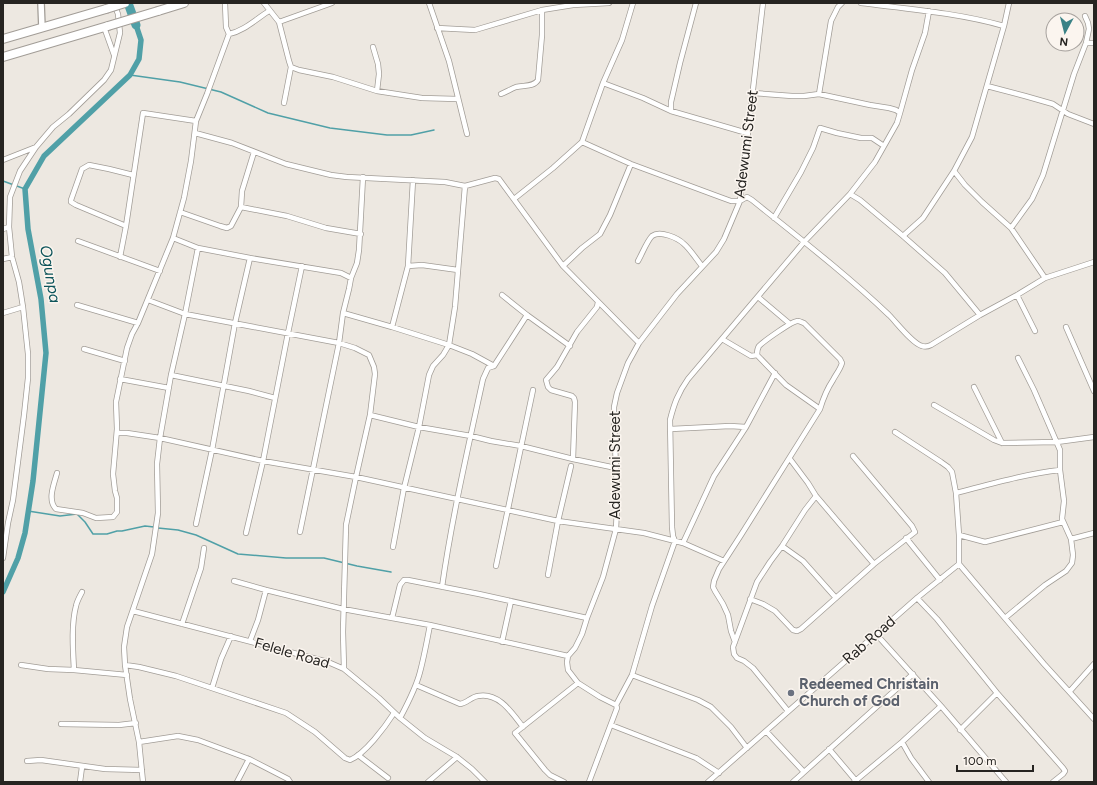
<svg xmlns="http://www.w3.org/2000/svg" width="1097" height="785" font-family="Figtree,sans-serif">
<rect width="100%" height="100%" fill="#ede8e1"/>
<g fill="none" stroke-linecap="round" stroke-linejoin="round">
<path stroke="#50a0a7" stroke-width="1.5" d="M130,75L180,82L221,92L268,113L330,128L387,135H411L434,130
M3,181L25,189
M28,511L60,516L77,514L85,522L93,534H107L117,531H122L145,526L154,527
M158,528L178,530L196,535L238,554L286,558H324L357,566L391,572"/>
<path stroke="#50a0a7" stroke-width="5.5" d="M3,592L18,558L25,533L33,481L46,353L41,299L28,229L25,189L44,156L130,75L139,59L141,40L136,25"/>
<path stroke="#50a0a7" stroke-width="9" d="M128,3L136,25"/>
<g stroke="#a29d97" stroke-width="6">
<path id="minor" d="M264,3L279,22L289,61L291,67L284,103
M429,3L449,61L467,134
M861,3C909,9 958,13 1004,26
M279,22L332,3
M104,27L114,55
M437,28L475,30L542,10L573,5L609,3
M229,34C244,31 256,19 269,11
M1086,43H1094
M373,47L378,64L379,74L377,91
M291,67L299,70L333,77L377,91L422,98L457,99
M603,83L643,98L671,111L747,133
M987,86L1025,96L1053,104L1068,114L1094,124
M753,93L792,96H804L819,94L870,105L889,108L896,110L900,113
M501,94C506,92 511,89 516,87C524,85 534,87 538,80L542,35V10
M819,94L831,21L838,7L842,3
M671,111V102L680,63L696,3
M195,133L232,143L286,164L331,175L347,177L445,182L465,186L495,178L499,179L563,266L639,343
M582,142L631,164L720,197L731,201H740L747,197L752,200C798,237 846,274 889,315C897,323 913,344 922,346C925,347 929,346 931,345L980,315L1017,295L1045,278L1094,262
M3,160L36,147
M954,171L965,185L982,202L1011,228L1045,278
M850,194L860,200L903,236L945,273L980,315
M514,199L553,168L582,142L603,83L622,40L633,3
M241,207L287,216L326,228L361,234
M180,212L220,226L227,228L231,226L241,207L242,191L254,152
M774,218L801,172L813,148L820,128L837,133L861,138H872L884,146
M126,226L76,205L71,202V200L82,169L89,165L109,169L133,175
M1011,228L1032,199L1043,175L1074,74L1086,43L1089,29L1088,23L1085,16
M3,229L9,227
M903,236L923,218L954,171L972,137L1004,26L1009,3
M173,238L198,248L250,258L341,273L351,278
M78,241L160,271
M120,257L126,226L143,113L196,121
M3,259L12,257
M638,261C642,254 647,241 652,236C660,230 678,238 684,244C690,249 697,260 702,266
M408,266L422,265L458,270
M563,266L582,248L600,234L610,215L631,164
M502,295L527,315L570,346
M1017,295L1035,331
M758,297L790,324
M148,300L185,314L339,343L355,348L369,355L374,367L375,374L370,415L356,477L346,525L343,632L344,669
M77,305L138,323
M3,313L23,307
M343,313L392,327L449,345L472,354L494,366
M392,327L408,266L413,180
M1066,327L1094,391
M722,339L751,356L757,355
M84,349L125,361
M171,375L249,391L275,398
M120,379L169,388
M974,387L1002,443
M934,405L994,440L1002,443L1057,442L1094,437
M370,415L419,427L471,436L491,441L521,446L573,459L616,468
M671,429L730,426L746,427
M895,432L941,462L948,467L952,472L956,493L959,535V564L1044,664L1094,719
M117,433H127L160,438L263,461L356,477L558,521L644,533L683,543L724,561
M573,459L575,402L574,398L572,396L551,390L548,387L546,380L557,367L577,332L597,307L598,302
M790,459L808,483L816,496L874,564
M57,473C54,484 47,500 56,509L83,513L96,518L113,517L117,512V498L115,491L113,474L117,429L116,402L127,348L132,334L138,323L173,238L184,198L191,161L196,121L207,94L229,34L226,27L225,3
M956,493C991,484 1025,474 1060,470
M196,524L212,450L235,323L250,258
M300,532L339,343L343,313L349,289L351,278L357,263L359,250L363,177
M246,533L263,461L288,333L302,266
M959,535L985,542L1063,522
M906,538L940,580
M1071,539L1094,533
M683,543L714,476L746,427L775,373
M782,546L803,561L836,598
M393,547L404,488L419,427L429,375L433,366L443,355L449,345L455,307L465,186
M3,558L8,523L13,500L24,415L28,378V354L23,307L19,282L12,257L9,227L10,197L20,171L36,147L53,127L69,114L104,80L111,70L120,33L118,14L114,4
M496,566L533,390
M548,575L558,521L571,466
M234,581L266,590L343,609L430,625L568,656
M442,587C452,517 468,448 483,379L488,368L494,366L527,315
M917,598L937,619L997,693L1063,768L1065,771L1063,774L1053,782
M750,599L763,604L775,611L793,630L797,631L801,629L874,564L915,532L912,526L853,456
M133,611L328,662L344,669L379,698L400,718L425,738L457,757L472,769L485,782
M392,618L400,585L404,580H408L479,594L587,618
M1005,618L1045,585L1066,571L1072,563L1073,555L1071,539L1062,519L1064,501L1060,470V450L1034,390L1018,358
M182,624L201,568L204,548
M876,634L941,706L1006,782
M250,641L258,620L266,590
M502,642L511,601
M735,642L731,631L728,615L723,604L715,591L713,587L714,581L719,569L741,535L820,409C823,399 827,389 833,380C836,374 840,370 842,363L840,359L804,323C803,323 800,321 798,321C793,320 763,342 759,346C757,349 757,352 757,355L786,385L820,409
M21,665L48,669L74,670L127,675
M125,665L139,667L176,676L286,713L315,732L345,758L350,760C365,754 385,727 394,713
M74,670C73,651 71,625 76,606C77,601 80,596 82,592
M632,675L698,700L711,707L731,727L747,748
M416,685L460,704C467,703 471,697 478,696C499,692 512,713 523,727
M212,688L221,659L231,636
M1070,691L1094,664
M616,705L632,675L652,606L675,541L673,536L672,527L670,420C674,404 678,393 688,379L804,242L850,194L875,162L897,123L900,113L912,70L925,33L929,11
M788,711L753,668L744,661L737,658L734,654L733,647L757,582L770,562L782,546L805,510L816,496
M400,718C408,703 416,688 420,672C424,657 427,641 430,625
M61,724L119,725L136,723
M611,725L696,758L719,773
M960,730L997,693
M766,731L804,772
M139,742L178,736L198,740L249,759L288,779L290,782
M902,742L911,758L929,782
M829,749L857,782
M358,755L388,778
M27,761L41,760L105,769L142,770
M80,782L82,767
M143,782L139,742L130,699L125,665L124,647L127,627L152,554L158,513L157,464L160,438L171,375L185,314L198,248
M237,782L249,759
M428,782L457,757
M564,782L550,775L545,770L515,733L578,683
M589,782L617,708L616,705L600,697L578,683L568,670L567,662L568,656L575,648L582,634L587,618L603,577L616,529L617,508V491L614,421V407L617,393L628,363L639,343L677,294L716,252L724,239L740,201L763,3
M708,782L917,598L959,564
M793,782L913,674
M854,782L902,742L941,706"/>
</g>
<g stroke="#a29d97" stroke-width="8">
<path id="tertiary" d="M41,3L42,28"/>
</g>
<g stroke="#a29d97" stroke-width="10">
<path id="motorway" d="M158,11L184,3
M3,39L106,9
M3,57L108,26"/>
</g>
<use href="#minor" stroke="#fff" stroke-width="4.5"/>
<use href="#tertiary" stroke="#fff" stroke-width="5.5"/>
<use href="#motorway" stroke="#fff" stroke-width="8"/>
<g stroke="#a29d97" stroke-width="10" stroke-linecap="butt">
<path id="motorway-bridge" d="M106,9L125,3
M108,26L158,11"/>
</g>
<use href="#motorway-bridge" stroke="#fff" stroke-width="8"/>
</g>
<circle fill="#6b7280" stroke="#fbf5ef" stroke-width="1.5" cx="791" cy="693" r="4"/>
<g text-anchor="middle" stroke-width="3" stroke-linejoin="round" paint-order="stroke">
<g font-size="15" fill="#262421" stroke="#fbf5ef">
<text transform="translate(746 144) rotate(-83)" y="5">Adewumi Street</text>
<text transform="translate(615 465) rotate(-90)" y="5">Adewumi Street</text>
<text transform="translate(869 640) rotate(-41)" y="5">Rab Road</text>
<text transform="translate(292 653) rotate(16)" y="5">Felele Road</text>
</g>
<g font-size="15" font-weight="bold" fill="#5b616d" stroke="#fbf5ef" text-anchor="start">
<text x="799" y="689">Redeemed Christain<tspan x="799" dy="17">Church of God</tspan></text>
</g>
<g font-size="16" font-style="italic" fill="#0d545a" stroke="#fbf5ef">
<text transform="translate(51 274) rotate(80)" y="6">Ogunpa</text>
</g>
</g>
<rect width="1097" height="785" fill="none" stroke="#262421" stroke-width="8"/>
<g transform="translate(1065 32) rotate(187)"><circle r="19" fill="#fbf5ef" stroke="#a6a19d"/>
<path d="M0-3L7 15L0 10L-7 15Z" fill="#3a8286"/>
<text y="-6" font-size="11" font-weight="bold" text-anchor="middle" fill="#262421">N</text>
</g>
<path d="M957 765v6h76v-6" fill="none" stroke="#262421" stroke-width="2"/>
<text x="963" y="765" font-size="12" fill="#262421" stroke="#fbf5ef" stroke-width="3" paint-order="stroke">100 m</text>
</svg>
